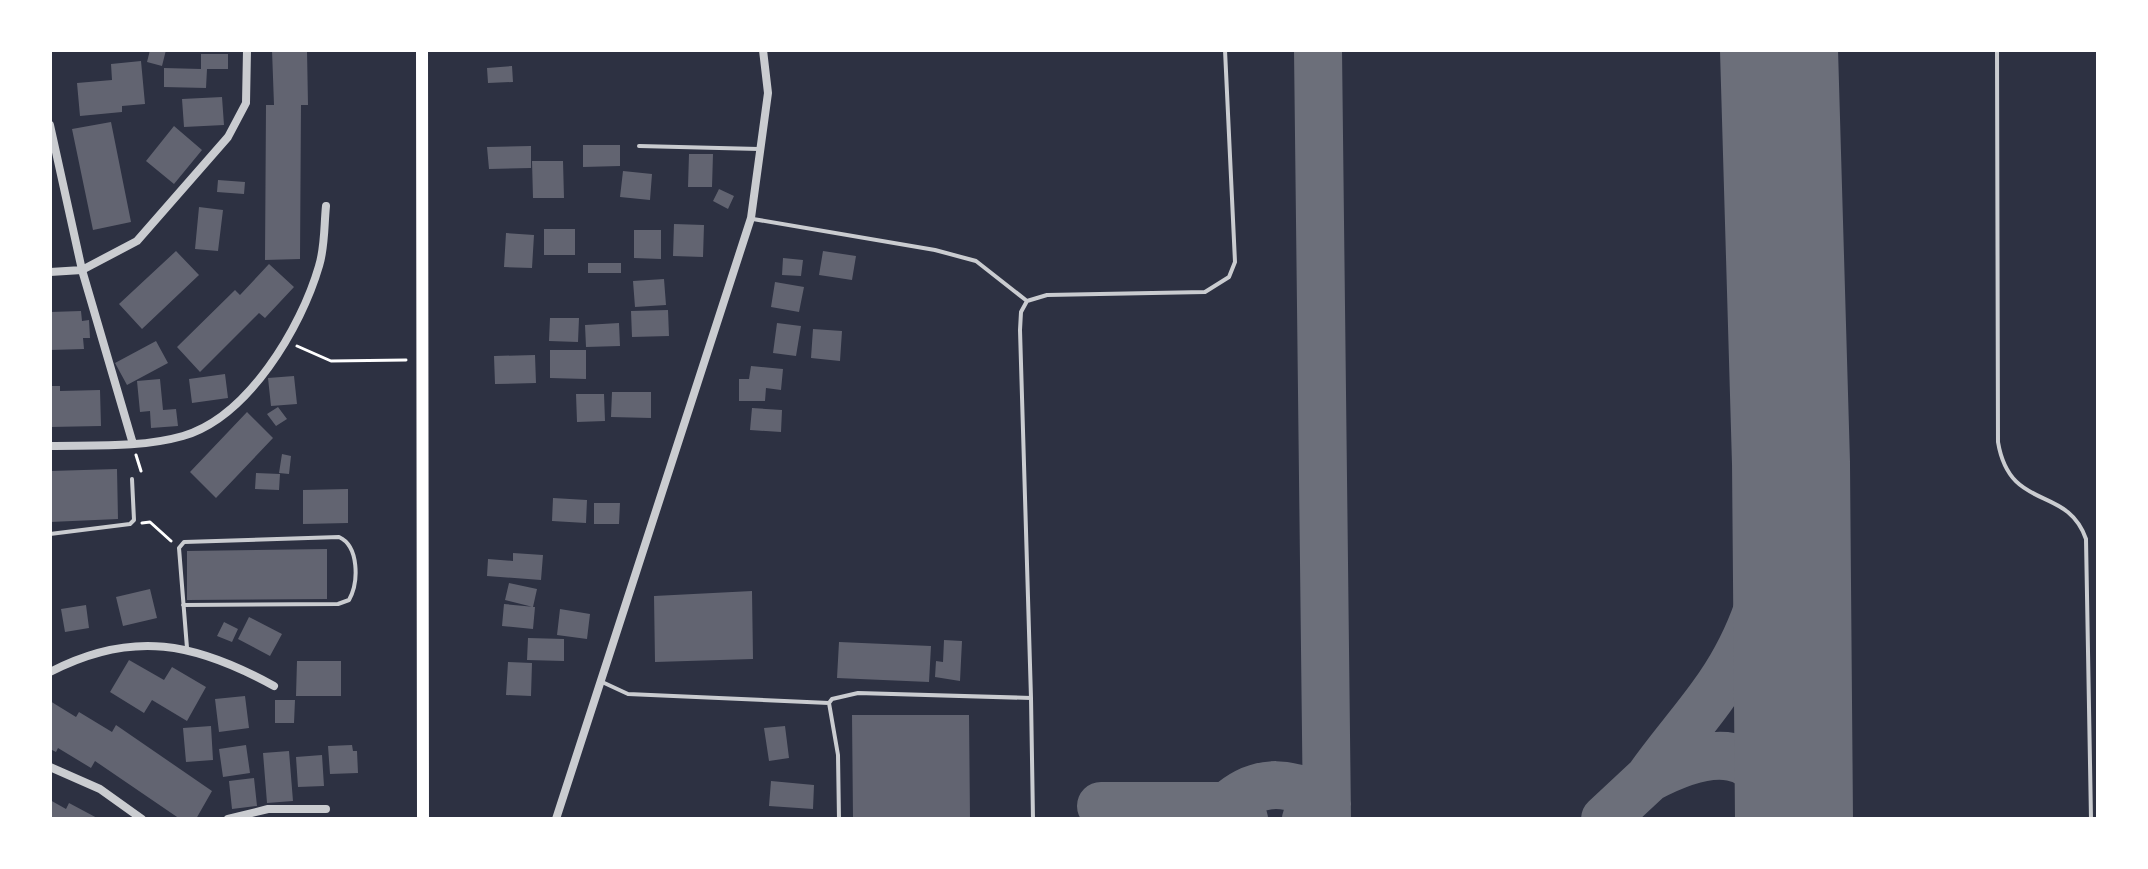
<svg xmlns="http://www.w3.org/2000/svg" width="2148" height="869" font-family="Lato,sans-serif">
<rect width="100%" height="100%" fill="#2d3142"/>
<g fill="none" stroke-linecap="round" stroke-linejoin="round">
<path stroke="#6c6f7a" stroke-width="48" d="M1318,50L1327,819
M1101,806H1227
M1244,819L1227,806C1259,777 1293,780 1327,804L1306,819
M1605,819L1649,778
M1783,819C1763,740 1710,746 1649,778C1677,738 1713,701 1736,658C1769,599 1779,528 1791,463"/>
<path stroke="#6c6f7a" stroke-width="118" d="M1779,50L1791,463L1794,819"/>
</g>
<path fill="#626471" d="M150,50H166L162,66L147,62Z
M272,50H307L308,105H301L300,259L265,260L266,105H274Z
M201,54H228V69H207L206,88L164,87V68L201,69Z
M141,61L145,104L122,106V112L80,116L77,83L112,80L111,64Z
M512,66L513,82L488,83L487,68Z
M222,97L224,125L184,127L182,99Z
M111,122L131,222L93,230L72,129Z
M174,126L202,150L174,184L146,161Z
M583,145H620V166L583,167Z
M531,146V168L489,169L487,147Z
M689,154H713L712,187H688Z
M532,161H563L564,198H533Z
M623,171L652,174L650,200L620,197Z
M218,180L245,182L244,194L217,192Z
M719,189L734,196L728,209L713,201Z
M199,207L223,210L218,251L195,249Z
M674,224L704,225L703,257L673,256Z
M544,229H575V255H544Z
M634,230H661V259L634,258Z
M506,233L534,235L532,268L504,267Z
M176,251L199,275L142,329L119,304Z
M823,251L856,256L852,280L819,275Z
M783,258L803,260L801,276L782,275Z
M588,263H621V273H588Z
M269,264L294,287L265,318L259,313L200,372L177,347L235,290L240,295Z
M664,279L666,305L635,307L633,281Z
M775,282L804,287L799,312L771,307Z
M668,310L669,336L632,337L631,311Z
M81,311L82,321L89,320L90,338H83L84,349L50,350V312Z
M550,318H579L578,342L549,341Z
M619,323L620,346L586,347L585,325Z
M777,323L801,326L796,356L773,353Z
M813,329L842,331L840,361L811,358Z
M156,341L168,363L127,385L115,363Z
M550,350H586V379L550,378Z
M535,355L536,383L495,384L494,356Z
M751,366L783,369L781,390L766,388L765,401H739V379H749Z
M225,374L228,398L192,403L189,379Z
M294,376L297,404L271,406L268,378Z
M160,379L163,410L176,409L178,426L151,428L150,411L140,412L137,381Z
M50,386H60V391L100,390L101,426L50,427Z
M612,392H651V418L611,417Z
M576,394H604L605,421L577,422Z
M278,407L287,419L276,426L267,414Z
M752,408L782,410L781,432L750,430Z
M247,412L273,438L216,498L190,472Z
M282,454L291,456L289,474L279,473Z
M117,469L118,519L50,522V471Z
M256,473L280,474L279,490L255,489Z
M348,489V523L303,524V490Z
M553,498L587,500L586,523L552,521Z
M594,503H620L619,524H594Z
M327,549V599L187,600V551Z
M513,553L543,555L541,580L487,576L488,559L513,561Z
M509,583L537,589L533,607L505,600Z
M150,589L157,618L123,626L116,597Z
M752,591L753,659L655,662L654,596Z
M504,604L535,607L533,629L502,626Z
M86,605L89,628L65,632L61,609Z
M560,609L590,614L587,639L557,635Z
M249,617L282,634L270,656L238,639Z
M224,622L238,629L232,642L217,636Z
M528,638L564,639V661L527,660Z
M944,640L962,641L960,681L935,677L936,661L943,662Z
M839,642L931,646L929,682L837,678Z
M129,660L164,680L172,667L206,687L187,721L152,700L144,713L110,692Z
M297,661H341V696H296Z
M508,662L532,663L531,696L506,695Z
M245,696L249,728L219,732L215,699Z
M275,700H295L294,723H275Z
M50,701L76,717L79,712L112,732L116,725L212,791L196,819H180L95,761L91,768L58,748L56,752L50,749Z
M852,715H969L970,819H853Z
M211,726L213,760L186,762L183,728Z
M785,726L789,758L769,761L764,728Z
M246,745L250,773L223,777L219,749Z
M352,745L353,751H357L358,773L330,774L328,746Z
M289,751L293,801L267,803L263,753Z
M322,755L324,786L298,787L296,757Z
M254,778L257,806L232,809L229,781Z
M771,781L814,785L813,809L769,806Z
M50,800L66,809L69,803L99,819H50Z"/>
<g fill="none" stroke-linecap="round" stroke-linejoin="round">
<path stroke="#fff" stroke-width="3" d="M297,346L331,361L406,360
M136,455L141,471
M142,523L150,522L171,541"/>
<path stroke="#caccd0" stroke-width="4" d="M1997,50L1998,442C2010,513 2067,484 2086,539L2091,819
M639,146L759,149
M753,219L935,250L976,261L1027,301L1021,312L1020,330L1031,698L858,693L832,699L829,703L838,755L839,819
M1027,301L1047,295L1205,292L1229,277L1235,262L1225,50
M50,534L130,524L134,520L132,479
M183,605L338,604L349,600C359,582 359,546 339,537L184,542L179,548L187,648
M600,681L628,694L829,703
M1031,698L1033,819"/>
<path stroke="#caccd0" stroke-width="8" d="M50,125L82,270L133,444
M50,272L82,270L137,241L228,137L246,103L247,50
M50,446C93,445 141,448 183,436C248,417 301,328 319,266C325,247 324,225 326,206
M50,672C133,629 196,643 274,686
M50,767L100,789L142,819
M228,819L268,809H326
M556,819L751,218L768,93L763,50"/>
<path stroke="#fff" stroke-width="12" d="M422,50L423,819"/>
</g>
<rect width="2148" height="869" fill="none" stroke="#ffffff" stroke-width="104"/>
</svg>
